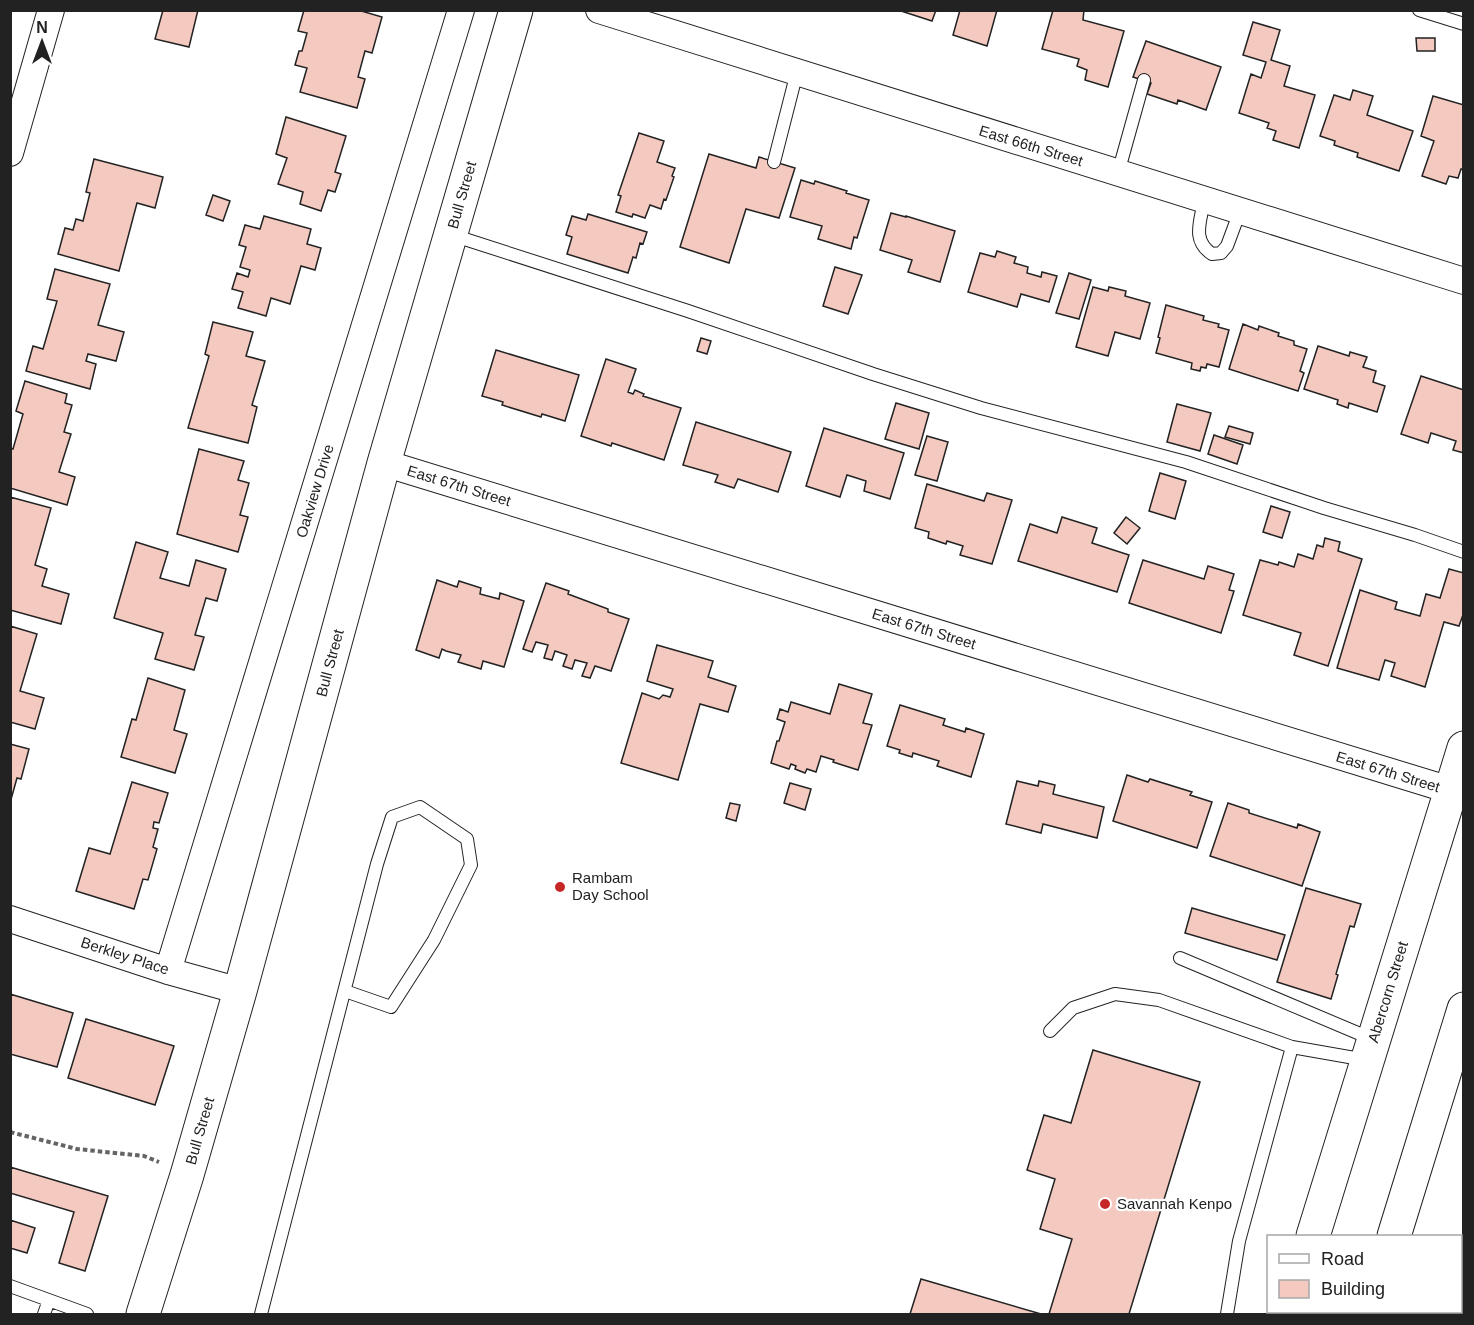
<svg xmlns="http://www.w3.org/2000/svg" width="1474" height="1325" font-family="Arial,sans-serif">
<rect width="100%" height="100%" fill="#fff"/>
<path fill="#f3c9c0" stroke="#222" stroke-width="1.5" d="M163,10H198L189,47L155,39Z
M304,10H358L382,17L372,53L365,51L358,77L365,79L357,108L300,92L307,68L295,65L299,51H302L307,33L298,31Z
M898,10H936L932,21Z
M960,10H997L987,46L953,35Z
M1053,10H1084L1083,20L1124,31L1108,87L1085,80L1087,70L1077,66L1079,59L1042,49Z
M1253,22L1280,30L1271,60L1290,66L1284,86L1315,95L1299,148L1273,140L1276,131L1267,128L1269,123L1239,113L1251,74L1261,78L1266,62L1243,55Z
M1416,38H1435V51H1417Z
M1146,41L1221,67L1206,110L1178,100L1177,104L1147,94L1151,83L1133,77Z
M1353,90L1373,96L1367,115L1413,131L1399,171L1357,157L1358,153L1334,145L1335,141L1320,136L1334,95L1350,100Z
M1433,96L1464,105V170L1461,169L1458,178L1449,176L1446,184L1422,176L1434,141L1421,136Z
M286,117L346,136L335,172L341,174L335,192L328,190L321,211L300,204L303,192L278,184L287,158L276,154Z
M639,133L664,141L657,162L675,168L672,176L674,177L666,200L664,199L661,209L650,205L645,218L633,214L632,217L616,212L621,196L618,195Z
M709,154L756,168L759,157L795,168L779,218L746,209L729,263L680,247Z
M94,159L163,177L155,208L137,203L119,271L58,254L65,228L73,230L76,219L83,221L90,193L86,192Z
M801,180L814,184L815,181L847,191L846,193L869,200L857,238L854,237L851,249L818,239L822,226L790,217Z
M213,195L230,201L223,221L206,215Z
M891,213L906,217V216L955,231L940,282L908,272L912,260L880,250Z
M588,214L647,232L643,244L640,243L636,258L633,257L628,273L567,254L572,237L566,235L572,216L586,220Z
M264,216L311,229L307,244L321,248L315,270L301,266L290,304L271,298L266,316L238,308L243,292L232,289L237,273L248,277L250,270L240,267L246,247L239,245L245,225L260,229Z
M997,251L1016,257L1014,263L1028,267L1027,273L1041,277L1042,272L1057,276L1049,302L1021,294L1017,307L968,292L980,253L995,257Z
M835,267L862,275L848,314L823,306Z
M55,269L110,284L98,325L124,332L116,361L88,354L86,361L96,364L90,389L26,371L33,346L43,349L57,301L47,299Z
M1069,273L1091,280L1079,319L1056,313Z
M1093,287L1108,291L1109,287L1126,291L1125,296L1150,303L1140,339L1115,332L1108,356L1076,347Z
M1166,305L1204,316L1203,320L1219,324L1218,327L1229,330L1219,367L1207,364L1206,368L1201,367L1200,371L1191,369L1192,363L1156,353L1160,338L1158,337Z
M213,322L253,332L246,356L265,361L252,405L257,407L248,443L188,428L209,356L205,354Z
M1243,324L1258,330L1259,326L1279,333L1278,336L1294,341V345L1307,349L1300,371L1304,373L1298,391L1229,369Z
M701,338L711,341L707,354L697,351Z
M1318,346L1349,356L1350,352L1367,357L1363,367L1376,371L1373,382L1385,386L1377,412L1349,403L1348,408L1337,404L1338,400L1304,389Z
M496,350L579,375L565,421L542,414L541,417L502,405L503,402L482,396Z
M606,359L636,369L628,392L633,394L635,390L644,394L643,396L681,408L664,460L612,443L611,446L581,436Z
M1421,376L1464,390V453L1453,450L1456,441L1431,433L1428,443L1401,434Z
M25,381L67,394L65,403L72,405L64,432L71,434L59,472L75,477L67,505L10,488V448L13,449L23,414L16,411Z
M896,403L929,413L919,449L885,439Z
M1177,404L1211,413L1200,451L1167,442Z
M696,422L791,452L778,492L738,479L734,488L715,482L718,475L683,465Z
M1229,426L1253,433L1250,444L1225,437Z
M824,428L904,453L890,499L864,491L866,481L847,475L840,497L806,486Z
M1214,435L1243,445L1237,464L1208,454Z
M927,436L948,442L937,481L915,475Z
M199,449L244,461L238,480L249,483L240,515L248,517L238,552L177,534Z
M1160,473L1186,481L1175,519L1149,511Z
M927,484L984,501L987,493L1012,500L992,564L960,555L963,546L947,541L946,544L928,538L929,532L915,528Z
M10,497L51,508L35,565L47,569L42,586L69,594L61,624L10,610Z
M1271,506L1290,512L1282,538L1263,532Z
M1062,517L1097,528L1092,543L1129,555L1117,592L1018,561L1030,524L1057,533Z
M1126,517L1140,528L1127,544L1114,533Z
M1325,538L1340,542L1338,551L1362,559L1328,666L1294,655L1301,633L1243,615L1260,560L1278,565L1279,562L1294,567L1298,554L1313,559L1317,545L1323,547Z
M136,542L168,552L160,578L189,586L196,560L226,569L217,601L206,598L195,635L204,637L194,670L155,659L163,633L114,618Z
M1143,560L1204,579L1208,566L1234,574L1229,590L1234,591L1221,633L1129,603Z
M1449,569L1464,573V612L1459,626L1444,622L1425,687L1391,676L1395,663L1385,660L1379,680L1337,668L1360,590L1397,602L1395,609L1420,616L1426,594L1440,598Z
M437,580L457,587L459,581L481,588L480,594L499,599L500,593L524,601L504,667L483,661L481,669L458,662L461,655L446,651L442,649L439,658L416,650Z
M546,583L569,591L568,594L608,609V612L629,619L611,671L595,666L590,678L582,676L587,663L575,660L572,669L563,666L567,655L555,651L552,660L544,658L548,645L536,642L532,652L523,649Z
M10,626L37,634L20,691L44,698L35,729L10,722Z
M657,645L713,661L708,677L736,686L728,712L700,704L678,780L621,763L642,693L659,699L663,695L670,697L673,689L647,681Z
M148,678L185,690L174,730L187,734L175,773L121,757L132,719L136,720Z
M839,684L872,694L863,723L872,725L858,770L833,762L834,760L821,756L816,772L807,769L805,773L795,769L796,766L791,764L789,769L771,763L777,741H779L785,722L777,719L780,709L788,712L791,702L830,714Z
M900,705L945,719L943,725L965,732L966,728L984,734L971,777L937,766L939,761L913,753L912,757L899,753L900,750L887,746Z
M10,744L29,749L21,779L17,778L10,803Z
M1127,775L1148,782L1150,779L1192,792L1190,795L1212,802L1197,848L1113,821Z
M1017,781L1038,786L1039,781L1055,785L1053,794L1104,807L1097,838L1043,824L1041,833L1006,824Z
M132,782L168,793L159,823L154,822L153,828L158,829L153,847L157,849L148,880L143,879L134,909L76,891L89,848L110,854Z
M790,783L811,789L805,810L784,803Z
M730,803L740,805L736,821L726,818Z
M1228,803L1249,810V813L1297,828L1298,824L1320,832L1302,886L1210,856Z
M1306,888L1361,904L1354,927L1350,926L1336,974L1338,975L1331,999L1277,982Z
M1192,908L1285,935L1277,960L1185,933Z
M10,994L73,1013L57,1067L10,1054Z
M86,1019L174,1046L155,1105L68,1078Z
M1093,1050L1200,1082L1129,1314H1049L1072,1239L1040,1229L1055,1179L1027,1170L1044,1115L1071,1123Z
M10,1167L108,1196L85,1271L59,1263L74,1212L10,1193Z
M10,1220L35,1228L27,1253L10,1248Z
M921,1279L1041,1314H910Z
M1461,1292L1464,1293V1314H1453L1454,1312H1460Z"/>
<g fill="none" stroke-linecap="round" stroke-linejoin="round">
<g stroke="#222" stroke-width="14">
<path id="lane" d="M1419,10L1464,24
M774,162L797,72
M1118,173L1144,80
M1204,200C1201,221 1191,240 1212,254L1221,253L1227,246L1240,211
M452,235L688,311L873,374L981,408L1186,462L1324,508L1415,535L1464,552
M1180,958L1372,1039
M1050,1031L1073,1008L1115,994L1159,1000L1292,1047L1366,1060
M10,1286L87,1314
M44,1314L49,1300
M261,1314L377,864L392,817L420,807L467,839L471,865L434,940L391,1007L345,991
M1227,1314L1239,1241L1292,1047"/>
</g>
<g stroke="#222" stroke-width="28">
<path id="street" d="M599,10L1464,281
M10,153L51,10
M384,463L1450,790L1464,796
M10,919L168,971L240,991
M168,971L461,10"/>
</g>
<g stroke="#222" stroke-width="35">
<path id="secondary" d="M143,1314L187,1175L240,991L384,463L516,10"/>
</g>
<g stroke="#222" stroke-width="35">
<path id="primary" d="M1313,1236L1464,748
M1394,1236L1464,1009
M1290,1314V1312
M1370,1314L1371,1312"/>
</g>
<path stroke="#646464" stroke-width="4" stroke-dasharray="4.5 3" stroke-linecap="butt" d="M10,1132L77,1149L144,1156L159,1162"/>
<use href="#lane" stroke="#fff" stroke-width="12"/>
<use href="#street" stroke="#fff" stroke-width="26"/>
<use href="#secondary" stroke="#fff" stroke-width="33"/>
<use href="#primary" stroke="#fff" stroke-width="33"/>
</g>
<g fill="#c62828" stroke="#fff" stroke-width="2">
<circle cx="560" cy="887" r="6"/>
<circle cx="1105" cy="1204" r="6"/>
</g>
<g text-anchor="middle" stroke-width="4.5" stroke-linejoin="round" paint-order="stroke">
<g font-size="15" fill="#222" stroke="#fff">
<text transform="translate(1031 146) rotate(17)" y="5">East 66th Street</text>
<text transform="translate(462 195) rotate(-74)" y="5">Bull Street</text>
<text transform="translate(459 486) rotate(17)" y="5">East 67th Street</text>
<text transform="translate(315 491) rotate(-73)" y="5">Oakview Drive</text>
<text transform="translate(924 629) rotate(17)" y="5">East 67th Street</text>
<text transform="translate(330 663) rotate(-75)" y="5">Bull Street</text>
<text transform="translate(1388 772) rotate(17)" y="5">East 67th Street</text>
<text transform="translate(125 956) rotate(18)" y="5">Berkley Place</text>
<text transform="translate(1388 992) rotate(-73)" y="5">Abercorn Street</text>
<text transform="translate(200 1131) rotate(-74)" y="5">Bull Street</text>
</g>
<g font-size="15" fill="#222" stroke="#fff" text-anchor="start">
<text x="572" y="883">Rambam<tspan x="572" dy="17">Day School</tspan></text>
<text x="1117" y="1209">Savannah Kenpo</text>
</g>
</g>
<rect width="1474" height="1325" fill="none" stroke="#222222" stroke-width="24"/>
<rect x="1267" y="1235" width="195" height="78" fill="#ffffff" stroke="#a7a7a7" stroke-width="1.5"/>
<rect x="1279" y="1254" width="30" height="9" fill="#ffffff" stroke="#a7a7a7" stroke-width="1.5"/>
<text x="1321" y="1265" font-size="18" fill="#222222">Road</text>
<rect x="1279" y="1280" width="30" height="18" fill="#f3c9c0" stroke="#a7a7a7" stroke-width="1.5"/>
<text x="1321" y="1295" font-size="18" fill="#222222">Building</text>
<g transform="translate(42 42)" stroke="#ffffff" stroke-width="4.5" paint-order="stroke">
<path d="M0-4.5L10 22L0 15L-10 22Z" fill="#222222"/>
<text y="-9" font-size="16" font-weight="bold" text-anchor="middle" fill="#222222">N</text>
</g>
</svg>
